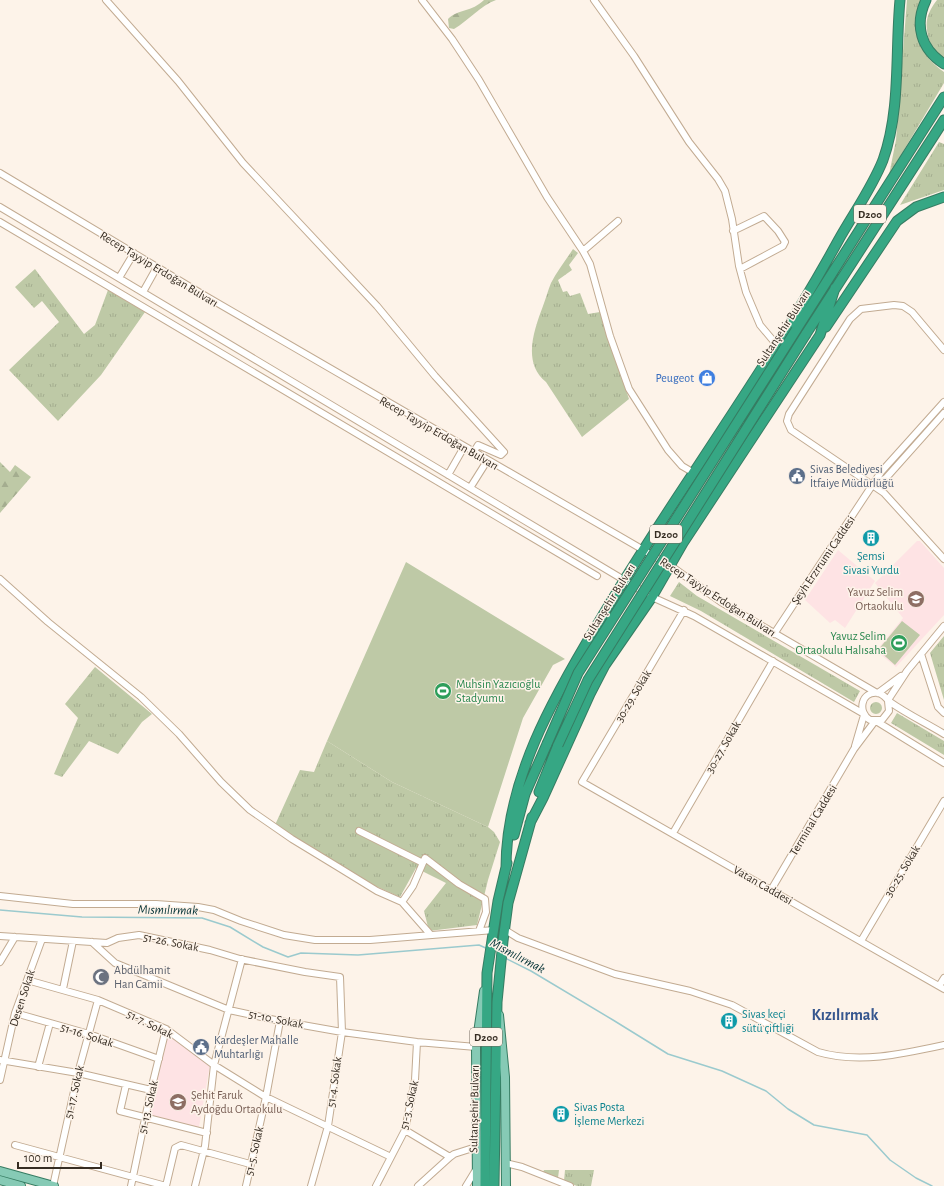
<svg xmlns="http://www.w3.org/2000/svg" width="944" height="1186" font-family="'Alegreya Sans',sans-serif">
<defs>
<pattern id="grass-tufts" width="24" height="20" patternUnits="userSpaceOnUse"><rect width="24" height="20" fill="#bec9a6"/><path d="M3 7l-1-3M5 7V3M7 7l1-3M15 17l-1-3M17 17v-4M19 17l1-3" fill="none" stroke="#a4ad8f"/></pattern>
<pattern id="forest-firs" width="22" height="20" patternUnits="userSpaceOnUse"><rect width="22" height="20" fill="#bec9a6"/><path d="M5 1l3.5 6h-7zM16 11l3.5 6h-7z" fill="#a4ad8f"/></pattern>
</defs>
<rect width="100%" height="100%" fill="#fdf3e9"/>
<path fill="#fee3e4" d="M917,541H920L944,568V615L896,667L876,651L903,618L875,583Z
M838,550L875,581L845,628L835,620L830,623L805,600Z
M168,1033L210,1065L199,1127L148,1116Z"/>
<path fill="url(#grass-tufts)" d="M907,0H922C912,33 916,51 944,72V83L889,175L896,140Z
M937,0H944V58C931,52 925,33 927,20C928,13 933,5 937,0Z
M939,142L944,144V190L900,205Z
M573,249L578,253L569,265L572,270L558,280L563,292L567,291L570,296L580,293L588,314L600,312L629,399L582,437L546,382C522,363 534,330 543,306C546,298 548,290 551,283C557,271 566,260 573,249Z
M35,269L84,334L95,325L108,290L145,312L101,375L58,421L9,370L59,322L42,301L34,308L15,287Z
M679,582L697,596L860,691L854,702L701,611L670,596Z
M944,636V700L930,653Z
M95,667L152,714L142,722L118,754L89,741L62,777L54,774L78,718L65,704Z
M870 708a6 6 0 1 1 12 0a6 6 0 1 1-12 0Z
M897,713L944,741V755L891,723Z
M327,741L392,782L488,827L494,832L500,842L488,880L477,925L429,931L424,911L446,883L416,868L400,897L371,884L275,825L300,770L314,772Z
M544,1170H559L558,1178L543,1172Z
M565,1170H594L591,1186H577L564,1181Z"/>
<path fill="url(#forest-firs)" d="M484,0H496C480,6 469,20 454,29L449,28L448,19C458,9 472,12 484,0Z
M0,462L10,472L15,465L31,477L0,513Z"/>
<path fill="#bec9a6" d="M406,562L565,659L553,665L523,718L488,827L392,782L327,741Z
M902,621L920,635L895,665L878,650Z"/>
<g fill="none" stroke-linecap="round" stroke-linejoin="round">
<path stroke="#9bcace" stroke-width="1.5" d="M0,910L82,917L202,918L230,927L263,947L288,957L301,953L358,955L479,945L488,949
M505,958L531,971L613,1020L668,1054L722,1071L766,1091L788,1109L814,1125L867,1135L890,1160L916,1178L932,1186"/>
<g stroke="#c2ab92" stroke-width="8">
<path id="minor" d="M106,0L178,81L243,163L377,306L435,376L504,452L501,455L478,445L473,453
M422,0L452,39L479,80L547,197L583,251L590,264L610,336L629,389L668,450L682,466L694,473
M594,0L634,56L689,142L718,179L725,191L732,219L739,266L746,292L760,325L776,344
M0,173L202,294L671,566L721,602L877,693
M0,207L624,580L652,597L694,616L864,714
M0,222L597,576
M733,231L764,216L778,231L785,242L783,246L740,269
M583,251L618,221
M119,278L134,253
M143,292L157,267
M944,350L912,312L903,306L894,305L861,309L850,319L789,414L787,421L791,430L884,493L944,559
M448,475L464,447
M872,486L886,478L944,413
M470,488L487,461
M0,579L48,622L141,697L179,734L221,782L250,810L292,839L338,867L377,891L402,902L430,934
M684,610L582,782L944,989
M774,634L881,472L944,402
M921,654L938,707L944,713
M878,693L901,676
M888,700L907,671L944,626
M888,701L889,711L882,720H870C857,712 861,691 878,693C884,694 886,699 890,702C907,714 926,723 944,734
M876,721L944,763
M855,746L864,715
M359,831L423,863
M673,833L773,661
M771,890L854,749L875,721
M0,896L73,904H156L198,907L214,910L241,921L284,935L315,940H370L494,930
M402,902L413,886L425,858L459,884L485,899L486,912L479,931
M505,930L518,938L615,974L690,991L732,1005L818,1052C859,1064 903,1054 944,1045
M0,936L107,943L118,938L139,935L210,950L240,959L305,972L340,977L342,1032L328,1126L311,1186
M861,941L944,801
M92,942L115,963L229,1010L280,1021L342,1032L417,1042L476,1047
M0,962L15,937
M27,980L98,1000L166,1029L214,1065L264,1096L391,1157
M939,986L944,978
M63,989L73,941
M15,1013L89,1034L159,1059
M0,1060L78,1073L151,1090
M38,1067L50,1023
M0,1080L15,1013L42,939
M126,1085L120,1111L207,1133
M405,1130L450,1157L454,1154L476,1147
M15,1145L166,1186
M505,1163L522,1167L570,1186
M53,1186L78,1073L98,1000
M131,1186L151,1090L166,1029
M166,1186L175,1148L181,1145L250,1164
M195,1186L205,1146L214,1065L242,959
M246,1186L266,1097L280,1021
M376,1186L405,1130L415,1080L417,1042
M418,1186L450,1157
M466,1186L477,1168"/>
</g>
<g stroke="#367c62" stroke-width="10">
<path id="major" d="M499,1015L505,1077L506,1186
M0,1171L54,1186
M0,1180L21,1186
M477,1186L476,1047L484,991"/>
</g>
<g stroke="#367c62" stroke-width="11">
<path id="highway" d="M926,0C914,25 921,49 944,64
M826,327L897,221L916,207L944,197
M796,330L944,97
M806,334L944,120
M539,792L558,745
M530,823L543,798L590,694L605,665L652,597L683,543L820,335L835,288
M514,835L525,794L547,744
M506,868C506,780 553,698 597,625C626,576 657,528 688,481C740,402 793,323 838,241C853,214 872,188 883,160C901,110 895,52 900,0
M485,1186L487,973L498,901L507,863
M494,1186L497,1002L503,941L508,903L532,817"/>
</g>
<use href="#minor" stroke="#fff" stroke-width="6"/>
<use href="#major" stroke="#86cab5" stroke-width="8"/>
<use href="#highway" stroke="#36a784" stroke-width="9"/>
<g stroke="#367c62" stroke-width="11" stroke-linecap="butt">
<path id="highway-bridge" d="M547,744L578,673L796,330
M558,745L588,680L806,334"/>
</g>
<use href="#highway-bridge" stroke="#36a784" stroke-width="9"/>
</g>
<defs>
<g id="shop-disc" transform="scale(0.9)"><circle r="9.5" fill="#3f7fe0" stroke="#fdf3e9"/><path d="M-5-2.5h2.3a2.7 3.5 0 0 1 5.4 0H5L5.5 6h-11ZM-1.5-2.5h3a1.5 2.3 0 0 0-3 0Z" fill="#fff"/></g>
<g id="civic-disc" transform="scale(0.9)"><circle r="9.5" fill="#5c6f8a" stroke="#fdf3e9"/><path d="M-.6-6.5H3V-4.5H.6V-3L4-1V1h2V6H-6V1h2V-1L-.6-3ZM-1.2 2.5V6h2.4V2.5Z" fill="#fff"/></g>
<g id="building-disc" transform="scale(0.9)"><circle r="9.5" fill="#0f9aa8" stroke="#fdf3e9"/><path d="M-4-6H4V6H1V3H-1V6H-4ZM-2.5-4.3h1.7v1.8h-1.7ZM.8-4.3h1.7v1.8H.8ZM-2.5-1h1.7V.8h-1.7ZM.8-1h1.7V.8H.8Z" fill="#fff"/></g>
<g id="school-disc" transform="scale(0.9)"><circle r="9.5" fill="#8d6e63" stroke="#fdf3e9"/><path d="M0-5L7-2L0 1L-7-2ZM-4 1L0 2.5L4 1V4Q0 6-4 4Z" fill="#fff"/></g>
<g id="stadium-disc" transform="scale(0.9)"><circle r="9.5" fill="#2e9e5b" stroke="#fdf3e9"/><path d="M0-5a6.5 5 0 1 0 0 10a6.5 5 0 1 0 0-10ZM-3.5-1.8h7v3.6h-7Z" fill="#fff"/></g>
<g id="mosque-disc" transform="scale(0.9)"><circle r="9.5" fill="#6b7280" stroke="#fdf3e9"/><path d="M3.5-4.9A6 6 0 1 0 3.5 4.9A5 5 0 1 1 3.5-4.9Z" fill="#fff"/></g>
</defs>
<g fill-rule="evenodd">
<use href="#shop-disc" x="707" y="378"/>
<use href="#civic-disc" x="797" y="476"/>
<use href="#building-disc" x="871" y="538"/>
<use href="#school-disc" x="916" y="599"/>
<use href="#stadium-disc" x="899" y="643"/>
<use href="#stadium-disc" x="443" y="691"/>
<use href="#mosque-disc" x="101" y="977"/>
<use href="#building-disc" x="729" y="1021"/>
<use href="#civic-disc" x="201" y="1047"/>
<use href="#school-disc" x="178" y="1102"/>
<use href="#building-disc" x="561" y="1114"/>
</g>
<g text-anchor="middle" stroke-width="3" stroke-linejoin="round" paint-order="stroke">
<g fill="#fdf3e9" stroke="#72685e" stroke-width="1">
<rect x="854" y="205" width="32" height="18" rx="3"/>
<rect x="650" y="525" width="32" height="18" rx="3"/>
<rect x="470" y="1028" width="32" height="18" rx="3"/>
</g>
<g font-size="11" font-weight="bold" fill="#362d23">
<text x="870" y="218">D200</text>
<text x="666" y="538">D200</text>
<text x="486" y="1041">D200</text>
</g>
<g font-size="12" fill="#362d23" stroke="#fdf3e9">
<text transform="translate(159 269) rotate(31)" y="4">Recep Tayyip Erdoğan Bulvarı</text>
<text transform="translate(783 328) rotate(-57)" y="4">Sultanşehir Bulvarı</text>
<text transform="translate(439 433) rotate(30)" y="4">Recep Tayyip Erdoğan Bulvarı</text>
<text transform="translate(823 560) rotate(-56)" y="4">Şeyh Erzrrumi Caddesi</text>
<text transform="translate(718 597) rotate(33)" y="4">Recep Tayyip Erdoğan Bulvarı</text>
<text transform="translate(609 602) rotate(-58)" y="4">Sultanşehir Bulvarı</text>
<text transform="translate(633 696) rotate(-59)" y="4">30-29. Sokak</text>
<text transform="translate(723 747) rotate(-60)" y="4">30-27. Sokak</text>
<text transform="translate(813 820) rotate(-59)" y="4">Terminal Caddesi</text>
<text transform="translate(902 871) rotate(-59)" y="4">30-25. Sokak</text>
<text transform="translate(763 885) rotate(30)" y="4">Vatan Caddesi</text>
<text transform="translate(171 942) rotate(11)" y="4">51-26. Sokak</text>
<text transform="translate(22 998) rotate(-72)" y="4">Desen Sokak</text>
<text transform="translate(276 1019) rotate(11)" y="4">51-10. Sokak</text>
<text transform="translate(150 1024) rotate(26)" y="4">51-7. Sokak</text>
<text transform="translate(87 1035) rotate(18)" y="4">51-16. Sokak</text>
<text transform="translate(334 1082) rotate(-82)" y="4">51-4. Sokak</text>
<text transform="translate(74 1092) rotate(-77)" y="4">51-17. Sokak</text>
<text transform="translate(409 1105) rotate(-77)" y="4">51-3. Sokak</text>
<text transform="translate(148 1107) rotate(-77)" y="4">51-13. Sokak</text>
<text transform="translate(474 1109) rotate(-89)" y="4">Sultanşehir Bulvarı</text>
<text transform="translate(254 1151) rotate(-77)" y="4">51-5. Sokak</text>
</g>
<g font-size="12" fill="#366cbe" stroke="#fdf3e9" text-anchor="end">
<text x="694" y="382">Peugeot</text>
</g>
<g font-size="12" fill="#4e5e75" stroke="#fdf3e9" text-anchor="start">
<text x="810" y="473">Sivas Belediyesi<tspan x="810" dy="14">İtfaiye Müdürlüğü</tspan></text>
<text x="214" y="1044">Kardeşler Mahalle<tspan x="214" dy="14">Muhtarlığı</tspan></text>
</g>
<g font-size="12" fill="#0d838f" stroke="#fdf3e9" text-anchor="start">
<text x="871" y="560" text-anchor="middle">Şemsi<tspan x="871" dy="14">Sivasi Yurdu</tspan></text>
<text x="742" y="1018">Sivas keçi<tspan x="742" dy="14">sütü çiftliği</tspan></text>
<text x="574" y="1111">Sivas Posta<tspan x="574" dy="14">İşleme Merkezi</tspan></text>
</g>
<g font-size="12" fill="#785e54" stroke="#fdf3e9" text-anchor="end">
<text x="903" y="596">Yavuz Selim<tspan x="903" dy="14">Ortaokulu</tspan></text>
<text x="191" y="1099" text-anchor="start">Şehit Faruk<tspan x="191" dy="14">Aydoğdu Ortaokulu</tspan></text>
</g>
<g font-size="12" fill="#27864d" stroke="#fdf3e9" text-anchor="end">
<text x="886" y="640">Yavuz Selim<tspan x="886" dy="14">Ortaokulu Halısaha</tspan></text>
<text x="456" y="688" text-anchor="start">Muhsin Yazıcıoğlu<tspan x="456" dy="14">Stadyumu</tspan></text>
</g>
<g font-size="12" fill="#5b616d" stroke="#fdf3e9" text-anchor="start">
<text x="114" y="974">Abdülhamit<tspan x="114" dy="14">Han Camii</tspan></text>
</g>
<g font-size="13" font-style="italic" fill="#013034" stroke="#fdf3e9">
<text transform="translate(168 909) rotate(1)" y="5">Mısmılırmak</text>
<text transform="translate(518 955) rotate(28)" y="5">Mısmılırmak</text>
</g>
<g font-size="16" font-weight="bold" fill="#36568e" stroke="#fdf3e9">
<text x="845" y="1020">Kızılırmak</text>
</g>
</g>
<path d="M18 1162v6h83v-6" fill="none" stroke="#362d23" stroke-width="2"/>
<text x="24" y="1162" font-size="12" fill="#362d23" stroke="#fdf3e9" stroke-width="3" paint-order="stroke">100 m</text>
</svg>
